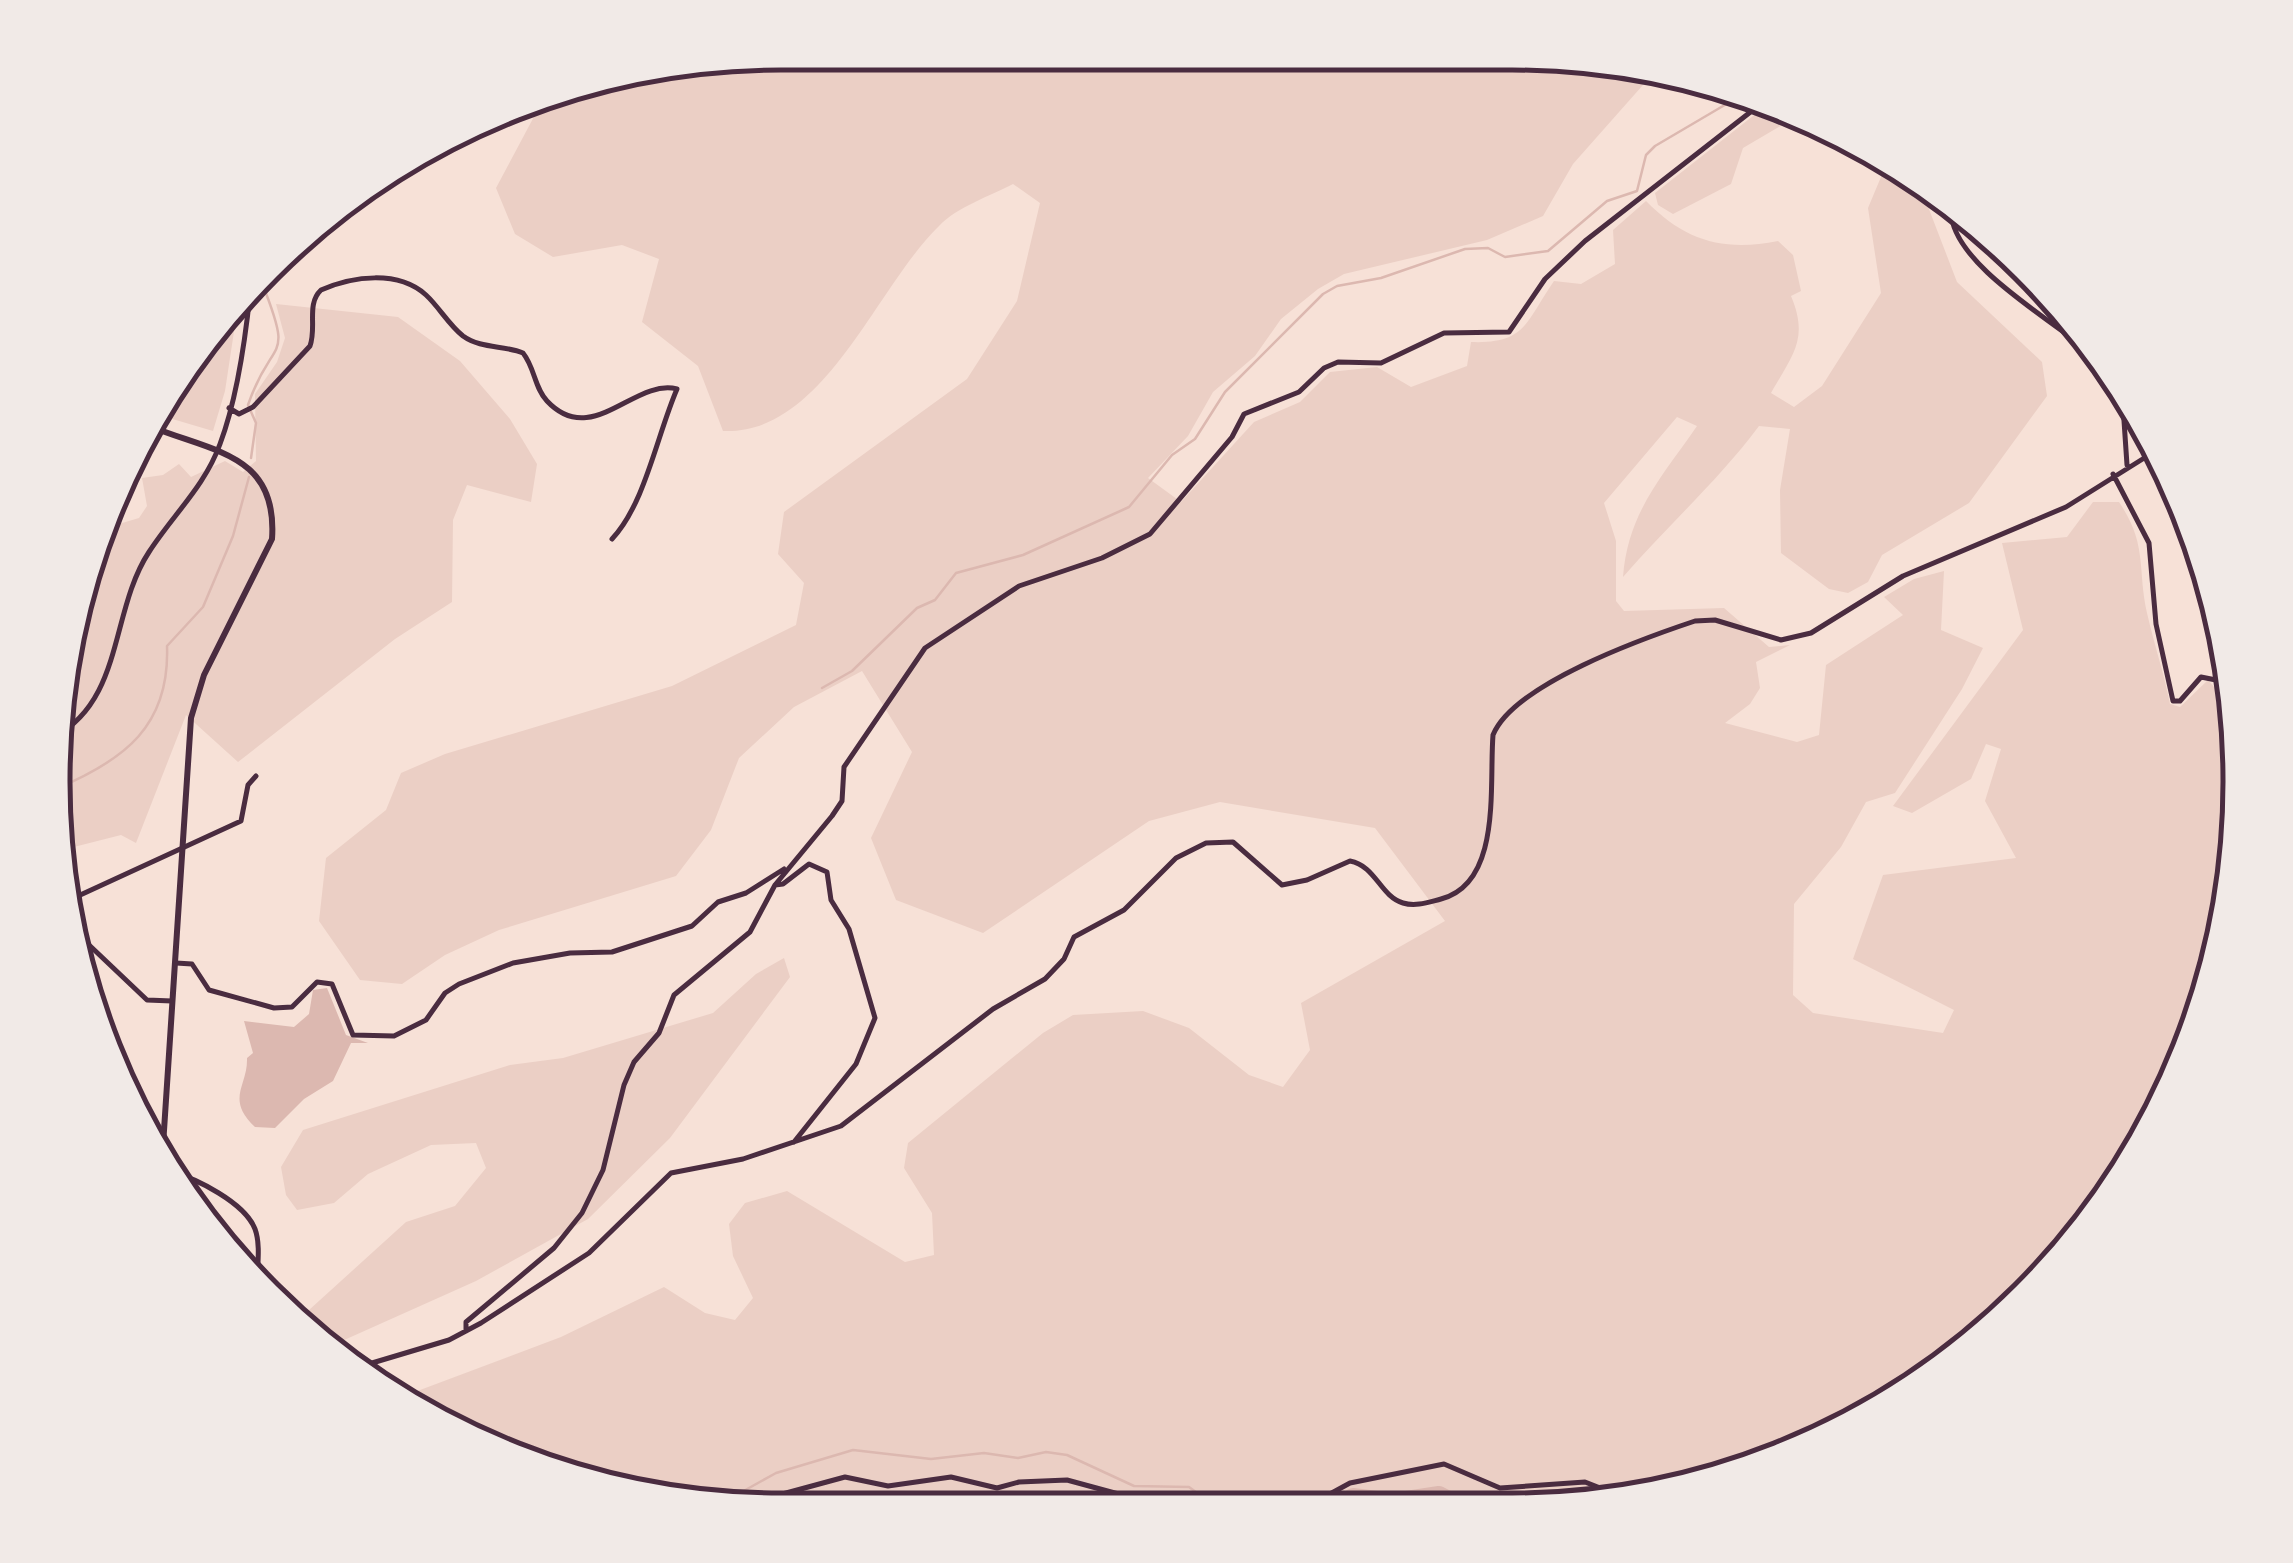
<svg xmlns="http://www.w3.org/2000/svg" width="2293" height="1563" font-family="Raleway,sans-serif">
<rect width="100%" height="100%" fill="#f7e1d7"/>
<path fill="#ebcfc5" d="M782,53L1658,68L1573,164L1543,216L1487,240L1344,274L1318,289L1281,319L1255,356L1213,392L1188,436L1148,478L1181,502L1254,422L1300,402L1330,372L1377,367L1411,387L1467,366L1471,342C1526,344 1525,323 1554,281L1581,284L1615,264L1613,230L1646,201C1685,241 1724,252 1778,241L1793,255L1801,291L1791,296C1809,339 1793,354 1771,393L1794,407L1822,386L1881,293L1868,208L1886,165L1930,196L1927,204L1957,282L2042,362L2047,396L1969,503L1882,555L1868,582L1848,593L1829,589L1781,553L1780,490L1790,429L1759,426C1718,481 1668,525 1623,577C1628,512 1662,477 1697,426L1677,417L1604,503L1616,541V601L1624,611L1724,608L1769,647L1790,645L1756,662L1760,688L1750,704L1725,723L1797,742L1819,735L1826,665L1903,615L1884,597L1914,579L1944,571L1941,630L1983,648L1962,689L1895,793L1866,802L1841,847L1794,904L1793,995L1813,1013L1943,1033L1954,1010L1853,959L1883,875L2016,858L1985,801L2001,749L1986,744L1971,779L1912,813L1893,806L2023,630L2002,543L2067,537L2093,502H2119C2148,545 2137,568 2147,613C2154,644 2164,673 2170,704L2180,707L2208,680L2220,694L2225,737L2240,781L2227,923L2185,1060L2118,1186L2027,1297L1917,1387L1791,1455L1654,1496L1512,1510L640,1497L459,1435L404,1396L561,1337L664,1287L705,1313L735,1320L753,1298L733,1256L729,1224L745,1203L787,1191L905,1262L934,1255L932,1213L904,1168L908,1143L1043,1033L1073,1015L1143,1011L1189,1028L1249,1075L1283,1087L1310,1050L1301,1003L1445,921L1375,828L1220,802L1149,821L983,933L896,900L871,838L912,752L862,671L794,707L739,758L711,830L676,876L499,930L445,955L402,984L360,980L319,921L326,858L386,810L401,773L445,754L672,686L796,625L804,583L778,554L784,512L967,379L1017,301L1040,203L1013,184C990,196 957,207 939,226C875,288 824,435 723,431L698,366L642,322L659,259L622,245L553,257L515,234L496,188L537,111L579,86Z
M1767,105L1807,119L1796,117L1743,148L1731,184L1673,214L1658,205L1655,193Z
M276,304L398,317L460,361L510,419L537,464L531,502L467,485L453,520L452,602L395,639L238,762L186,715L136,843L121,835L62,850L54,733L102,529L139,518L147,506L142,478L163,475L179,464L191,477L225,461L243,472L256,461L255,394L277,362L285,338Z
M238,305L225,391L213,431L159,415L204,337Z
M784,958L790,977L670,1138L588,1219L476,1281L333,1345L298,1320L406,1222L455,1206L486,1168L476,1143L431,1145L368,1174L334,1203L297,1210L286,1195L281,1167L303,1130L510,1065L563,1058L713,1013L756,974Z"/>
<path fill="#dcb8b0" d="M327,988L346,1035L368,1043H351L333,1081L304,1099L275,1128L255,1127C225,1098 248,1087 247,1058L253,1053L244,1021L294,1027L309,1014L313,990Z"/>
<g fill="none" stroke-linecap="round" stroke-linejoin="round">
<path stroke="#dcb8b0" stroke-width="2.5" d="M351,199C386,189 400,173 430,157C454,144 458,151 477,128
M251,458L256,423L248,405C272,334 295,366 262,283
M822,688L852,671L917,608L935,600L956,573L1023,555L1129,507L1172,455L1195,439L1225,392L1323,294L1337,286L1381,278L1465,249L1488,248L1505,257L1548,251L1607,201L1637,191L1646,155L1655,146L1740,96
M58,788C124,760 170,726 167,646L203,607L233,536L249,477
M692,1497L740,1493L776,1473L853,1450L931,1459L984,1453L1018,1458L1046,1452L1067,1455L1134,1486L1189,1487L1215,1506"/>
<path stroke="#dcb8b0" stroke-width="18" d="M1337,1508L1353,1497L1393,1502L1439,1495L1468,1510"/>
<path stroke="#4a2c40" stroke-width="5" d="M1951,212C1953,270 2073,331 2112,370
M2114,372L2122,391L2127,465
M229,408L239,414L253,407L310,346C317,327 306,304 321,290C353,276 398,270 426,295C439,307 449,325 463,336C481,349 504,345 523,353C535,368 534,387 547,401C592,449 634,378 677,389C657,435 645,504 612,539
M2113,474L2149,543L2156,624L2173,701H2180L2201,677L2216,680L2225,694L2224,717L2238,759
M54,737C124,700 110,611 149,552C172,516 205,486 220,444C237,399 245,342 250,294
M775,885L783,884L809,864L827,872L831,900L849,929L875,1018L856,1064L794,1142
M65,902L241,821L248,785L256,776
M70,935L88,944L147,1000L172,1001
M176,963L192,964L209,990L274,1008L292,1007L317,982L332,984L353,1035L394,1036L426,1020L445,993L459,984L513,963L570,953L612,952L692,926L718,902L746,893L784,869
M171,1172C196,1178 245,1203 255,1229C261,1245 257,1268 257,1285
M466,1331V1322L554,1248L582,1213L603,1170L624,1085L634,1062L659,1033L674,995L750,932L775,885L832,816L842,801L844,767L925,648L1019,586L1102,558L1150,534L1232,437L1244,414L1299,392L1324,368L1338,362L1381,363L1444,333L1509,332L1545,279L1585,241L1762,103
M362,1366L449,1340L481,1323L589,1253L671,1173L743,1159L841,1126L993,1009L1045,979L1064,959L1074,937L1124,910L1176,858L1206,843L1233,842L1282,885L1307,880L1350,861C1376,866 1380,896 1403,903C1416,907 1429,902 1441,899C1502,883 1489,786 1493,735C1514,684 1644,638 1695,621L1715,620L1781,640L1811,633L1903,576L2066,507L2157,450
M764,1499L845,1477L888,1486L951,1477L997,1488L1019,1482L1067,1480L1159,1505
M1306,1507L1350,1483L1444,1464L1500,1488L1585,1482L1628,1499"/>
<path stroke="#4a2c40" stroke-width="6" d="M152,427C213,452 278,454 272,539L204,675L191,718L162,1161"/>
</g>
<path d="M0 0H2293V1563H0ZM781 70H1512A711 711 0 0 1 2223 781V782A711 711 0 0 1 1512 1493H781A711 711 0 0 1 70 782V781A711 711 0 0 1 781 70Z" fill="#f1eae7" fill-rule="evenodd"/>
<path fill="none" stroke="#4a2c40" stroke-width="5" d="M781 70H1512A711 711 0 0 1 2223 781V782A711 711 0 0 1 1512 1493H781A711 711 0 0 1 70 782V781A711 711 0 0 1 781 70Z"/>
</svg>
